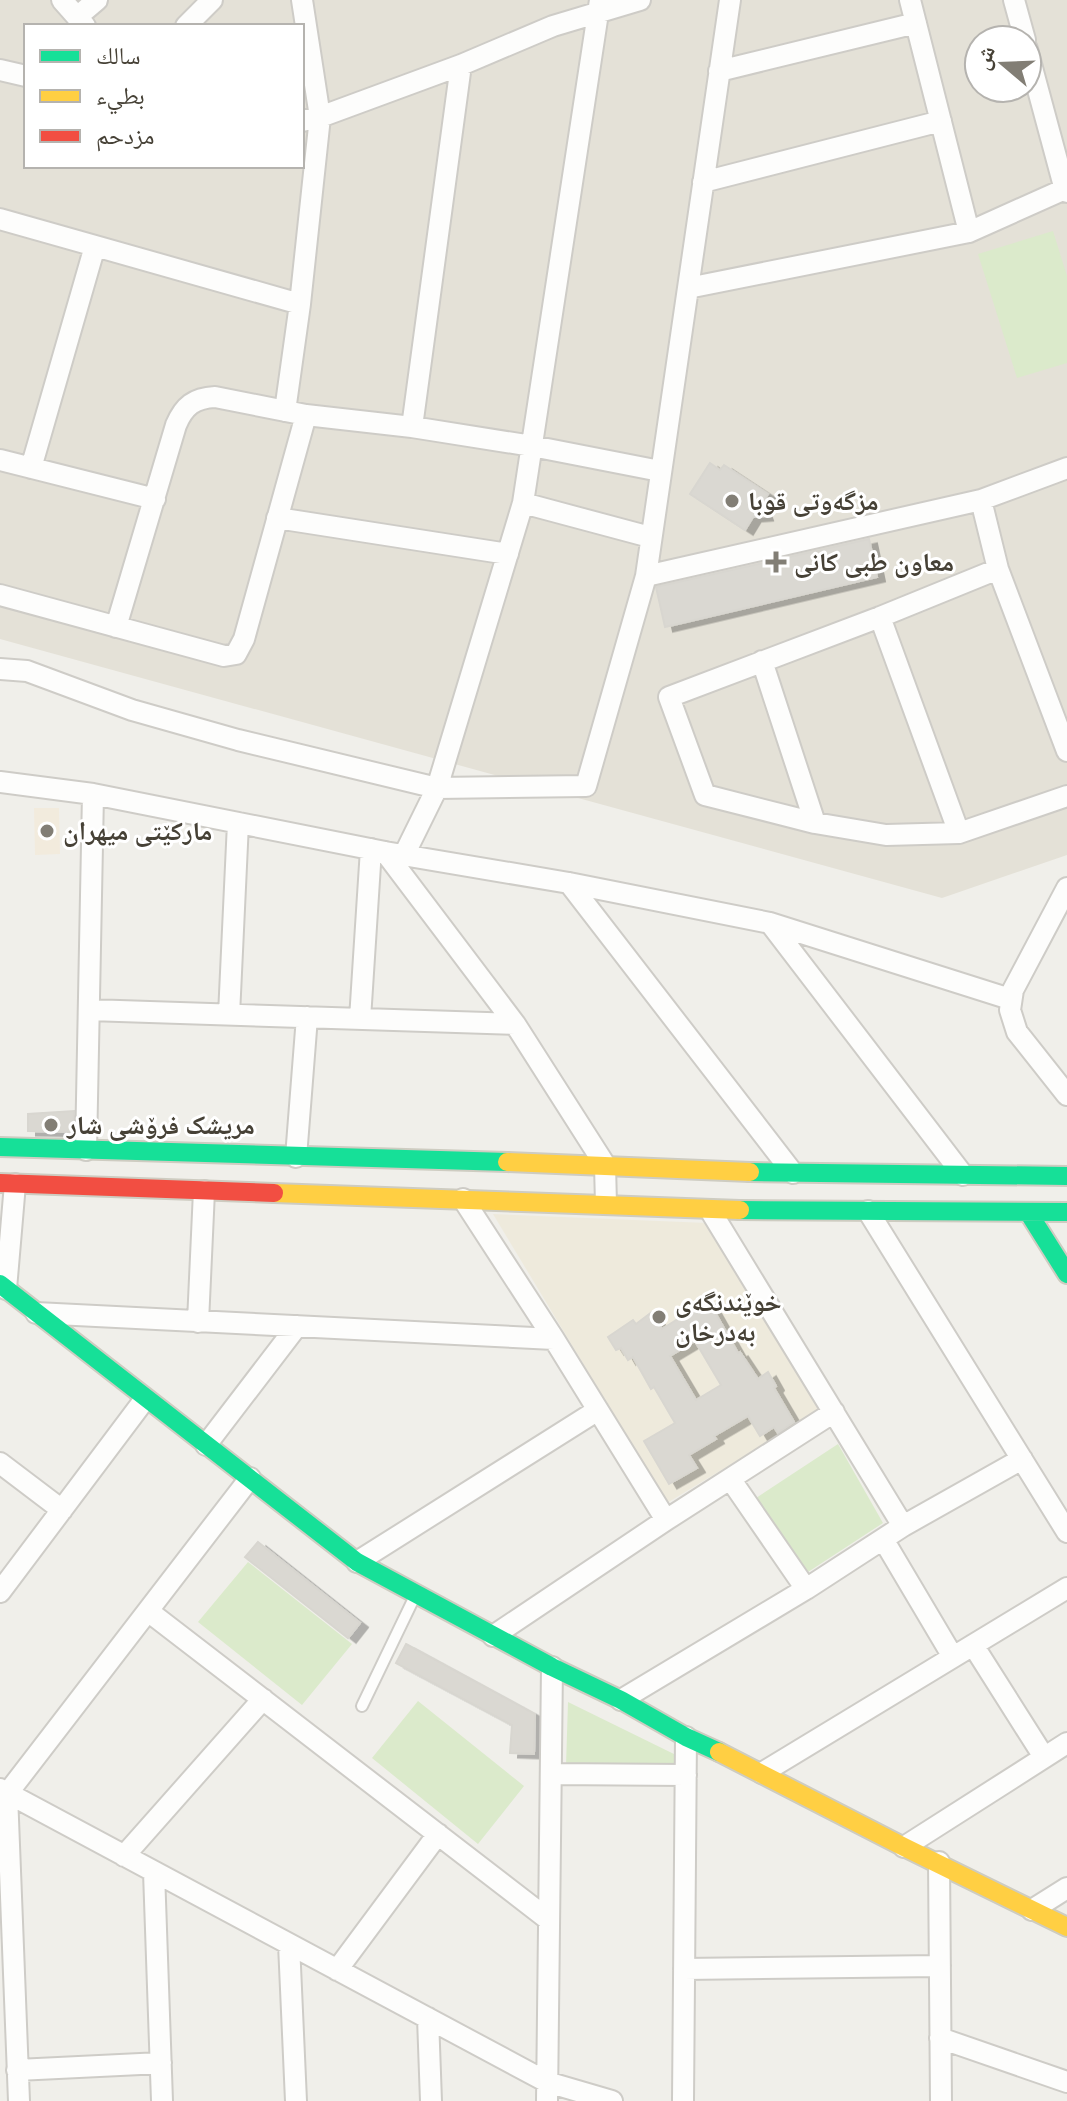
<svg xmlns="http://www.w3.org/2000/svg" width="1067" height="2101" font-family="'Fira Sans','Noto Naskh Arabic',sans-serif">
<defs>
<filter id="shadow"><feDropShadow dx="8" dy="4.5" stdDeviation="0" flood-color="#0004"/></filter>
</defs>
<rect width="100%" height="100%" fill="#f0efea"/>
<path fill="#e4e1d7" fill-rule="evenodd" d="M0,0H1067V855L942,898L0,639ZM26,26H302V166H26ZM979,40H1027V88H979Z"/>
<path fill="#f2ebdd" d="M34,808H59L60,854L35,855Z"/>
<path fill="#eeeadc" d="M493,1214L707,1223L819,1411L667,1503Z"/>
<path fill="#dbeacb" d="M1053,231L1067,276V363L1017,378L978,254Z
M838,1444L883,1523L808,1572L756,1498Z
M248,1562L352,1644L302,1705L198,1622Z
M418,1701L524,1786L478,1844L372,1758Z
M568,1702L678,1756L677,1768L566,1766Z"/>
<path fill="#dad8d2" stroke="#d8d6d0" stroke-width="2" fill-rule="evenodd" filter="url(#shadow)" d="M710,463L720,470L724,465L768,494L761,505L765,516L753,517L745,530L690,494Z
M869,539L877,577L665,627L656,587Z
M74,1111L73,1132L28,1131V1114Z
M708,1300L738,1353L740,1352L758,1379L768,1372L776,1386L774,1388L794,1422L778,1433L774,1427L760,1436L748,1416L714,1436L716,1439L689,1455L697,1468L669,1484L644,1441L675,1423L654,1387L651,1389L633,1357L628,1360L621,1348L616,1350L608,1337L633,1320L636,1324L652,1312L662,1329ZM695,1341L721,1385L696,1400L670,1356Z
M258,1542L360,1623L348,1638L245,1557Z
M406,1644L535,1714L534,1754L510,1753L512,1725L396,1663Z"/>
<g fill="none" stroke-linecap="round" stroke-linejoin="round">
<g stroke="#ceccc7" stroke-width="14">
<path id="lane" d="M362,1706L415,1596"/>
</g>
<g stroke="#ceccc7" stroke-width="24">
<path id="street" d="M62,0L85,26
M910,0L969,232
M1014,0L1025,40
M77,17L97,0
M186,26L212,0
M1027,49L1065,190L1067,192
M461,65L412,427L532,446L660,471
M0,70L26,76
M719,71L916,23
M302,121L320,117L461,65L553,26L640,0
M703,182L941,121
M0,219L300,304
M688,288L969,232L1067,188
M285,411L300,304L320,117L302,0
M0,460L155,499
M31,468L95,246
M981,500L998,569L1067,751
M523,503L650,537
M277,518L508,554
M998,569L880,617L669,697L705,795L815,823L886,835L959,833L1067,796
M646,576L981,500L1067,468
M0,595L224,656L236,654L244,639L306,415
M880,617L959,833
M116,627L176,425C184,406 194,398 215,397L306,415L412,427
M762,661L815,823
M0,669L27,671L132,710L238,740L437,788L586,786L646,576L730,0
M0,782L93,794L385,852L569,883L770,923L1010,999
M385,852L515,1024L605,1165L606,1204
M404,855L437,788L523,503L600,0
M569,883L793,1173
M1067,888L1013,990L1010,1010L1017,1032L1067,1095
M770,923L963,1175
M89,1010L515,1024
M229,1015L238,823
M360,1019L371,849
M86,1150L93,794
M296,1157L307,1017
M463,1199L554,1339L666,1520
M710,1210L903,1526
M868,1211L1067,1532
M6,1289L15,1184
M36,1313L554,1339
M198,1322L204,1191
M206,1445L297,1326
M0,1463L62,1510
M731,1480L806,1589
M883,1539L953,1657
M357,1562L598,1410
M0,1592L145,1399
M148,1611L549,1920
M493,1636L666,1520L834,1412
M973,1645L1044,1757
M621,1700L806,1589L903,1526L1022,1459
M762,1773L1067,1588
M551,1774L686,1775
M0,1789L547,2082L612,2101
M904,1847L1067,1743
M124,1856L263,1699
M939,1862L941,2101
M154,1872L162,2101
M1032,1910L1067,1888
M289,1944L296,2101
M684,1969L940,1966
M337,1970L438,1834
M428,2018L431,2101
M940,2038L1067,2082
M17,2070L161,2063
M19,2101L7,1794L250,1478
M547,2101L552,1667
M683,2101L686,1737"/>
</g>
<g stroke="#ceccc1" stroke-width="22">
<path id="fast" d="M0,1147L507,1162
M750,1172L1067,1176
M740,1210L1067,1212
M1028,1212L1067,1274
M0,1284L357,1562L552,1667L621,1700L686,1737L719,1752"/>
</g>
<g stroke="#ceccc1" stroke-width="22">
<path id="slow" d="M507,1162L750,1172
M274,1193L740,1210
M719,1752L904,1847L1067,1927"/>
</g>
<g stroke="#ceccc1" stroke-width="22">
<path id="jam" d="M0,1183L274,1193"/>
</g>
<use href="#lane" stroke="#fdfdfc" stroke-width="10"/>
<use href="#street" stroke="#fdfdfc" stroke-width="20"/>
<use href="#fast" stroke="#16e098" stroke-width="18"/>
<use href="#slow" stroke="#ffcf43" stroke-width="18"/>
<use href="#jam" stroke="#f24e42" stroke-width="18"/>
</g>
<g fill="#827e75" stroke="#fff" stroke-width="3">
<circle cx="732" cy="501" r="8"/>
<path d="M772 550h8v8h8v8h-8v8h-8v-8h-8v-8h8z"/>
<circle cx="47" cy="831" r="8"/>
<circle cx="51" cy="1125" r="8"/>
<circle cx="659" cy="1317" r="8"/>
</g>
<g text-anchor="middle" stroke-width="6" stroke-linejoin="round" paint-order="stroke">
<g font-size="26" font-weight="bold" fill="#464136" stroke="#fff" text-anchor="start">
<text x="748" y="510">مزگەوتی قوبا</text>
<text x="794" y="571">معاون طبی کانی</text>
<text x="63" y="840">مارکێتی میهران</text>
<text x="67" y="1134">مریشک فرۆشی شار</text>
<text x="675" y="1311">خوێندنگەی<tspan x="675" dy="30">بەدرخان</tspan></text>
</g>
</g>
<rect x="24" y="24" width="280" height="144" fill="#ffffff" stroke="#b5b3af" stroke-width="2"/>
<rect x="40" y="50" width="40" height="12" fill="#16e098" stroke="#b5b3af" stroke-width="2"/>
<text x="96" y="64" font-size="24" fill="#464136">سالك</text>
<rect x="40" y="90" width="40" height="12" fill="#ffcf43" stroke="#b5b3af" stroke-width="2"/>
<text x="96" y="104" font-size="24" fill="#464136">بطيء</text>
<rect x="40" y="130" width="40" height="12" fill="#f24e42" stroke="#b5b3af" stroke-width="2"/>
<text x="96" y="144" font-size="24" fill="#464136">مزدحم</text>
<g transform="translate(1003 64) rotate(289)"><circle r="38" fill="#ffffff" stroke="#b5b3af" stroke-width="2"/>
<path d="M0-6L14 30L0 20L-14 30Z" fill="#827e75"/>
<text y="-12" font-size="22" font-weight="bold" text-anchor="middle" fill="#464136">ش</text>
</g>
</svg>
